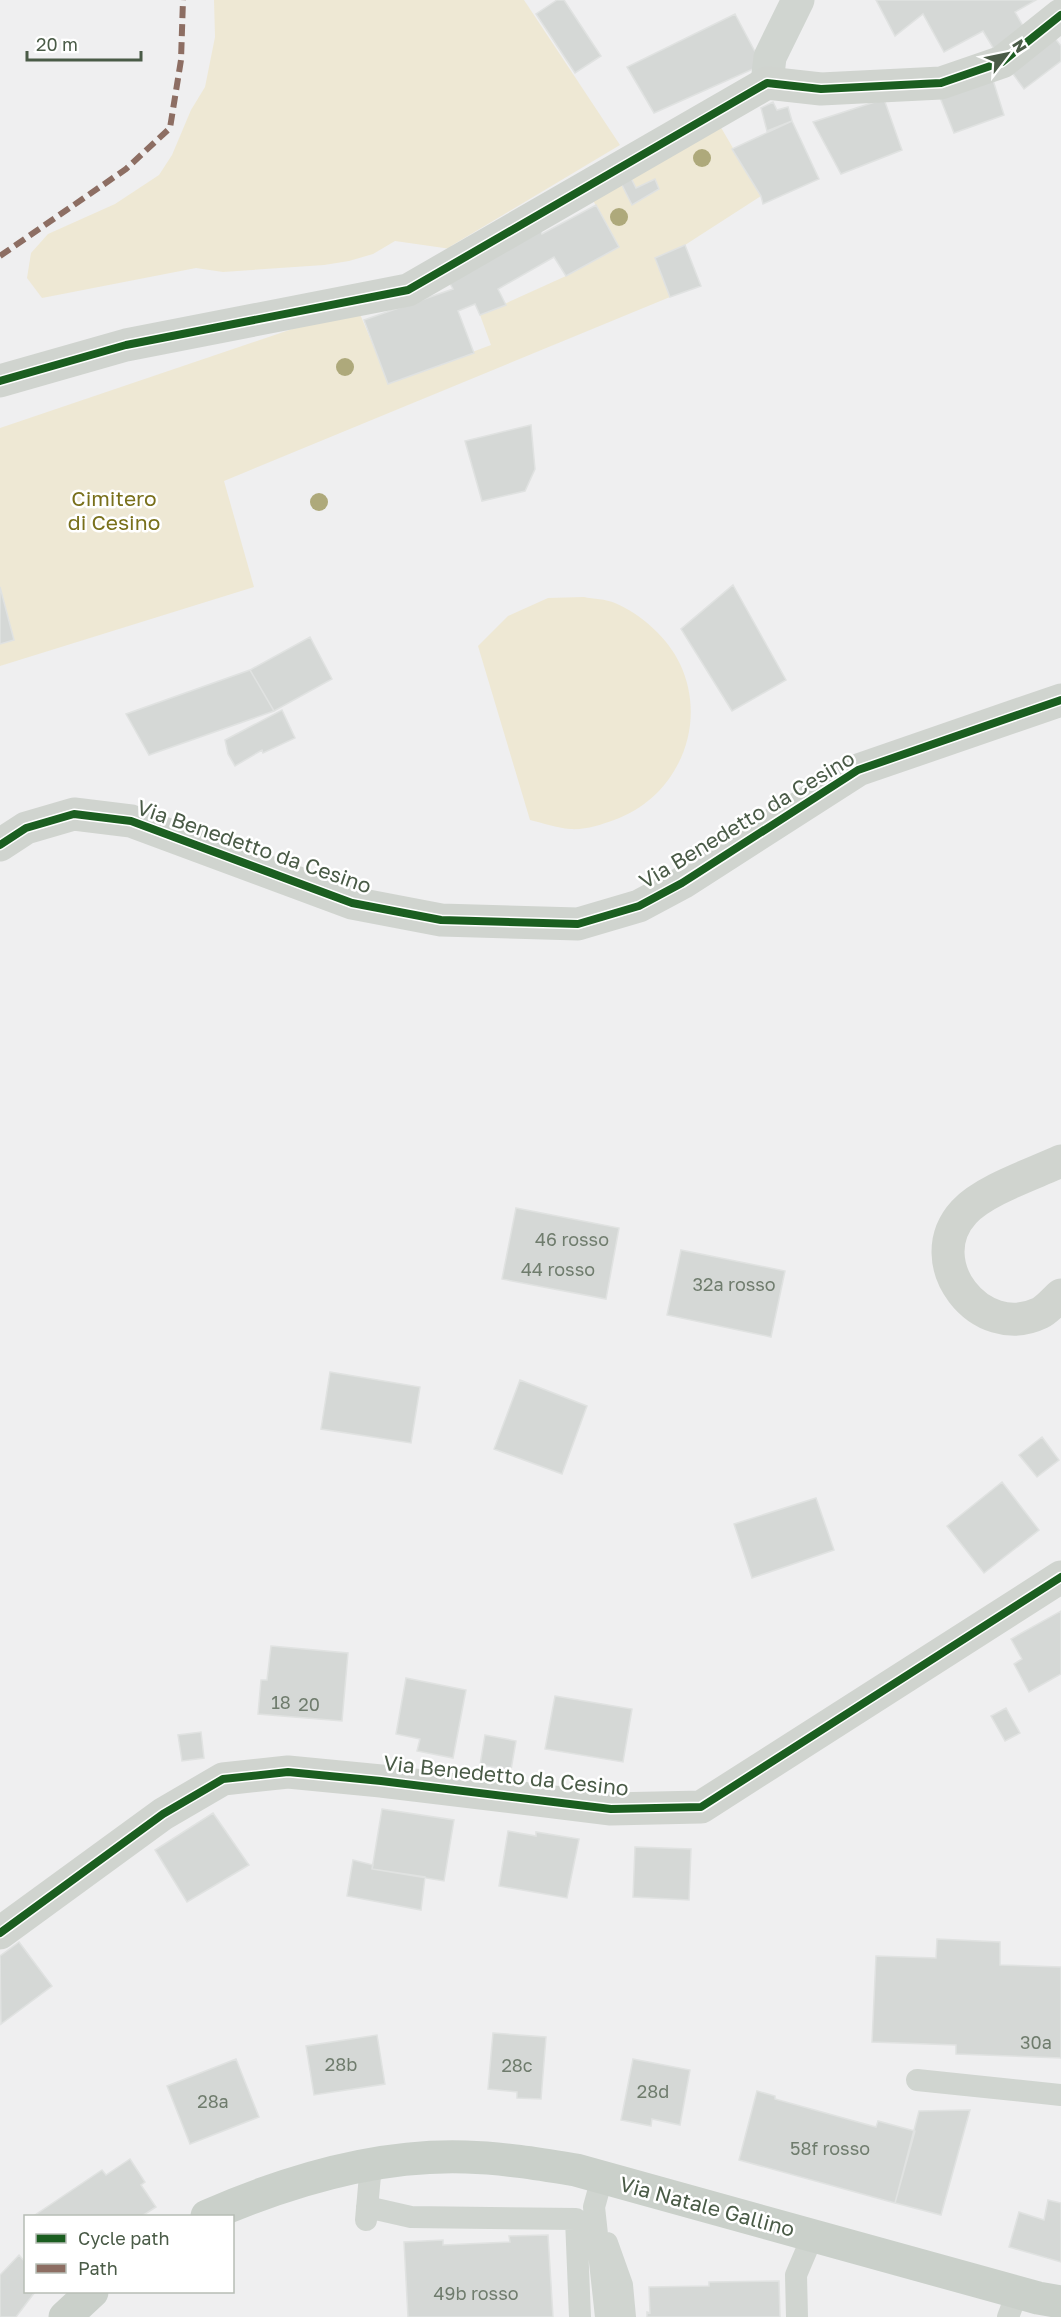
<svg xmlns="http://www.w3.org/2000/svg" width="1061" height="2317" font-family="'Golos Text',sans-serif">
<rect width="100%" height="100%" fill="#efeff0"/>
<path fill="#eee8d4" d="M214,0H524L620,145L451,246V249L395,241L373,254L349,261L324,265L223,272L196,268L42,298L27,278L31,253L48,234L115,204L159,175L172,155L191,110L205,87L215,37Z
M716,119L761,196L685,245L655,258L670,297L224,481L254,587L0,666V428L357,307L389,383L491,345L480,315L566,276L619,247L590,195Z
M584,597C593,599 606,599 615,603C641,614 668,638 680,664C709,725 677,798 614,820C600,825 586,830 570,829C557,828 543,823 530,820L478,646L508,616L548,598Z"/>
<path fill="#d5d8d6" stroke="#e0e2e1" stroke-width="1.5" d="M557,0H564L601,56L575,73L536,14Z
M876,0H1036L1015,12L1027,33L995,51L983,31L944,52L923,14L895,36Z
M735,14L762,65L654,113L627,67Z
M1054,37L1061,46V61L1024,89L1010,70Z
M992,77L1004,115L954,133L939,95Z
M884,99L902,150L841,174L813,122Z
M773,102L777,110L788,107L792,121L767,131L761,108Z
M792,121L819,179L763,204L761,196L732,149Z
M630,176L636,188L655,179L659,189L632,205L620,181Z
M596,205L619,247L566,276L554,257L498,289L506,305L480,315L475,304L458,311L474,353L388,384L364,320L453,289L447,278L538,224L542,234Z
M685,245L701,286L670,297L655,258Z
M531,425L535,469L525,491L482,501L465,441Z
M733,585L786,680L732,711L681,629Z
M0,587L14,640L0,644Z
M310,637L332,679L274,711L250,670Z
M250,670L274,711L149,755L126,714Z
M282,710L295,738L263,753L262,750L235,766L228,754L225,740Z
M516,1208L619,1228L606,1299L502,1279Z
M681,1250L785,1271L771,1337L667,1315Z
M330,1372L420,1387L411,1443L321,1429Z
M520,1380L587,1406L562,1474L494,1449Z
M1042,1437L1059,1460L1037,1477L1019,1455Z
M1002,1482L1039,1530L984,1573L947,1526Z
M816,1498L834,1550L752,1578L734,1524Z
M1061,1611V1674L1029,1692L1014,1664L1022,1659L1011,1639Z
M271,1646L348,1653L342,1721L258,1714L261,1680H267Z
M406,1678L466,1690L453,1758L417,1751L420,1739L396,1734Z
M555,1696L632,1709L623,1762L545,1749Z
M1006,1708L1020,1733L1005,1741L991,1716Z
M201,1732L204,1758L182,1761L178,1735Z
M485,1735L516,1741L511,1770L480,1765Z
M382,1809L454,1820L444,1881L372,1869Z
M213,1813L249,1865L187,1902L155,1850Z
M508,1831L536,1836V1832L579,1839L567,1898L499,1886Z
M635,1847L691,1849L689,1900L633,1897Z
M353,1860L373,1865L372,1869L425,1877L421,1910L347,1896Z
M937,1939L1000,1942V1965L1061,1967V2058L956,2054V2045L872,2042L876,1956L936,1958Z
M19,1942L52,1986L1,2024L0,1956Z
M493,2033L546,2037L541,2099L517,2098V2092L488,2089Z
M377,2035L385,2084L314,2095L306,2046Z
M236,2059L259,2117L190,2144L167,2086Z
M633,2059L690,2070L680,2125L652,2119L651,2126L621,2120Z
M757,2091L775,2096V2099L876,2127L878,2121L915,2131L895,2203L739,2160Z
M970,2110L941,2215L895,2203L919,2111Z
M130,2159L145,2182L141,2185L156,2207L142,2216L35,2215L102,2170L106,2175Z
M1048,2200L1061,2203V2262L1009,2247L1019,2212L1044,2220Z
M548,2235L553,2317H408L404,2242L443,2240V2245L510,2242L509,2236Z
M19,2255L26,2263V2292H35L16,2317H0V2275Z
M779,2281L780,2317H647V2312L650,2313L649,2287L709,2286V2282Z"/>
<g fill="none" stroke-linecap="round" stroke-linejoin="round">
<path stroke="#d0d5d0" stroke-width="22" d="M917,2080L1061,2095
M602,2178L594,2207L606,2317
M367,2207L411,2217L576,2219L580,2317
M366,2220L371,2164
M607,2243L622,2285L625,2317
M797,2317L796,2275L813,2235
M1008,2317L1017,2293"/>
<path stroke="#d0d5d0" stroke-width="33" d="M767,83L770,57L798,0"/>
<path stroke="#d0d4cf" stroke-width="33" d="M0,381L126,345L408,290L767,83L821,89L941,83L1002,62L1061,15
M0,845L26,828L74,814L131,821L352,903L441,920L578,924L639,906L682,883L858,770L1061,700
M1061,1161C1033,1174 984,1190 964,1212C918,1262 980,1342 1040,1313C1048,1309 1055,1300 1061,1295
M0,1933L163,1814L223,1779L288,1772L381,1781L611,1809L701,1807L1061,1577"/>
<path stroke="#cad0ca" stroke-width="33" d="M207,2216C287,2181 377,2154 466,2157C503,2158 539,2164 576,2170L1038,2298L1061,2302
M65,2317L92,2292"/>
<path stroke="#8d6e63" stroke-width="6" stroke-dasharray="12 6" stroke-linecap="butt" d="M0,256L126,169L170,128L181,60L183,0"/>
<g stroke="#fff" stroke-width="11">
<path id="cycleway" d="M0,381L126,345L408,290L767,83L821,89L941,83L1002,62L1061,15
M0,845L26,828L74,814L131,821L352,903L441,920L578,924L639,906L682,883L858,770L1061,700
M0,1933L163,1814L223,1779L288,1772L381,1781L611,1809L701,1807L1061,1577"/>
</g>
<use href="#cycleway" stroke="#1b5e20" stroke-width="8"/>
</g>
<g fill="#aea97b">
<circle cx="702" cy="158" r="9"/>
<circle cx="619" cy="217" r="9"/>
<circle cx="345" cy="367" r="9"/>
<circle cx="319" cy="502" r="9"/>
</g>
<g text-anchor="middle" stroke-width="5" stroke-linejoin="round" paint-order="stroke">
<g font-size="18" fill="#6f7c6d">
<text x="572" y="1246">46 rosso</text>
<text x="558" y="1276">44 rosso</text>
<text x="734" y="1291">32a rosso</text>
<text x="281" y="1709">18</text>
<text x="309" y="1711">20</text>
<text x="1036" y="2049">30a</text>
<text x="341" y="2071">28b</text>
<text x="517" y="2072">28c</text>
<text x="653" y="2098">28d</text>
<text x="213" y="2108">28a</text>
<text x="830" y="2155">58f rosso</text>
<text x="476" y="2300">49b rosso</text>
</g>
<g font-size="21" fill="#79701b" stroke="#fff">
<text x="114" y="506">Cimitero<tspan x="114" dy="24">di Cesino</tspan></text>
</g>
<g font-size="21" fill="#4a5b47" stroke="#fff">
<text transform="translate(747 820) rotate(-31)" y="7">Via Benedetto da Cesino</text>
<text transform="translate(254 847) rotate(19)" y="7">Via Benedetto da Cesino</text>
<text transform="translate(506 1776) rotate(6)" y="7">Via Benedetto da Cesino</text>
<text transform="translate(707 2207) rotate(15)" y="7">Via Natale Gallino</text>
</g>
</g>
<rect x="24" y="2215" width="210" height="78" fill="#ffffff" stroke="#b7bdb5" stroke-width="1.5"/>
<rect x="36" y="2234" width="30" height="9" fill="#1b5e20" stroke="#b7bdb5" stroke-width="1.5"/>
<text x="78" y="2245" font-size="18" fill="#4a5b47">Cycle path</text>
<rect x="36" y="2264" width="30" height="9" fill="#8d6e63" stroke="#b7bdb5" stroke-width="1.5"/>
<text x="78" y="2275" font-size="18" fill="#4a5b47">Path</text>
<g transform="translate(1007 54) rotate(58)" stroke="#ffffff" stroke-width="4.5" paint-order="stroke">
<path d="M0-4.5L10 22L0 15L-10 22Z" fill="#4a5b47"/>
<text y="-9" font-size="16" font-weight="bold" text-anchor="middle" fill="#4a5b47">N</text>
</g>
<path d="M27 51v9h114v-9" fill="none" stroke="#4a5b47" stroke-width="3"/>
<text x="36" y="51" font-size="18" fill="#4a5b47" stroke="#ffffff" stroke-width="4.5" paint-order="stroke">20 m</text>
</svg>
